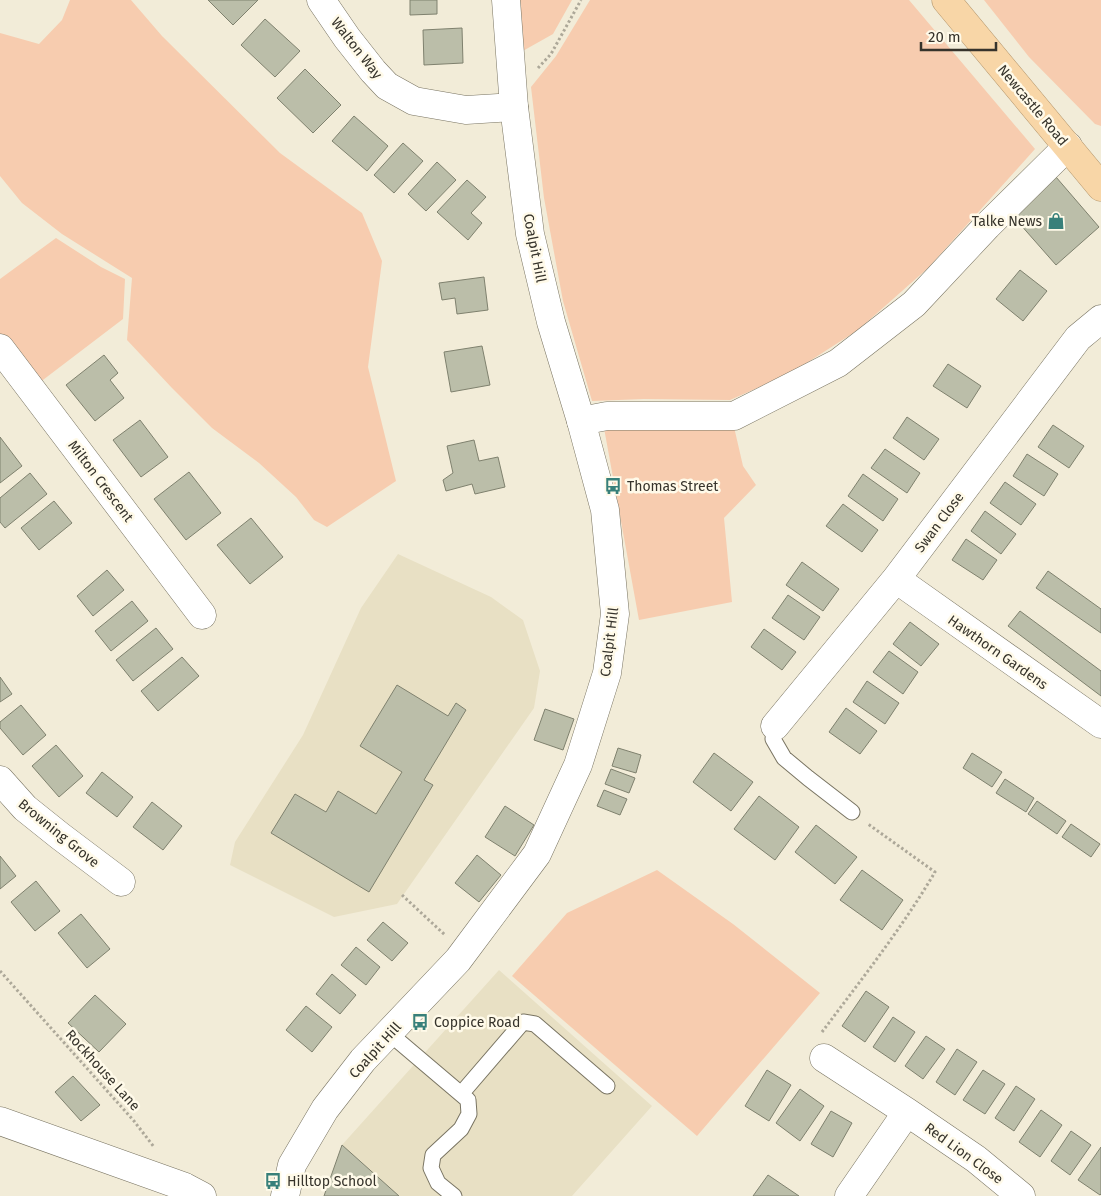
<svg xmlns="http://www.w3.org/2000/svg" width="1101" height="1196" font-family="'Fira Sans',sans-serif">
<rect width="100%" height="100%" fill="#f2ecd8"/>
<path fill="#e8e0c4" d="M398,554L491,597L523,620L540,671L534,708L397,904L334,917L230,865L235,842L303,735L361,608Z
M499,970L652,1106L572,1196H399L342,1145Z"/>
<path fill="#f7ccaf" d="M70,0H131L162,36L280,153L362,213L382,261L368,367L396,481L327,527L314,520L296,497L259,463L212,428L172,388L127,340L132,278L62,234L22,203L0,176V33L39,44L62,20Z
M518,0H572L553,34L521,52Z
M590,0H909L1035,149L928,268L858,330L791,373L730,400L644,399L592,401L563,301L544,198L531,87L556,56Z
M984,0H1101V126L1095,124L1029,57Z
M56,238L101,267L125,279L123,319L35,386L0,343V279Z
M734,427L743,466L756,485L724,518L732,602L639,620L604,428Z
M657,870L733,924L820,993L697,1136L512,976L567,913Z"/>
<path fill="#bbbea9" stroke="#7f816e" d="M208,0H258L233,25Z
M410,0H437V14L410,15Z
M265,19L300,51L275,77L241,45Z
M462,28L463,63L424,65L423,30Z
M305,69L341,105L313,133L277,98Z
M354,116L388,146L367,171L332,141Z
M403,143L423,161L394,193L374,175Z
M437,162L456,180L426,211L408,194Z
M1056,177L1099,227L1056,265L1012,215Z
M467,180L486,197L471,213L482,223L468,240L437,212Z
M1020,270L1047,291L1023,321L996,299Z
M484,277L488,310L457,314L455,298L442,300L439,283Z
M482,346L490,385L451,392L444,352Z
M104,355L118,373L110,380L124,398L95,421L66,385Z
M948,364L981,386L967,408L933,386Z
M907,417L939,439L924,460L893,438Z
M140,420L168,457L141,477L113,440Z
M1053,425L1084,446L1069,468L1038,447Z
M0,437L22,466L0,483Z
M474,440L479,461L498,457L505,487L475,494L472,484L446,491L443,480L453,473L447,446Z
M885,449L920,473L907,493L871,468Z
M1027,454L1058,474L1044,496L1013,476Z
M189,472L221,513L186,540L154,499Z
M30,473L47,494L5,528L0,522V498Z
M863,474L898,499L883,521L848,496Z
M1005,482L1036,504L1021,525L990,503Z
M54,501L72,523L39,550L21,528Z
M843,504L878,530L862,552L826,526Z
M985,511L1016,534L1001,554L971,531Z
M251,518L283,557L250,584L217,545Z
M966,539L997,560L983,580L952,560Z
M802,562L839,589L823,611L786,585Z
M107,570L124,590L93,616L77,596Z
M1048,571L1101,609V633L1036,588Z
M788,595L820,617L804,640L772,618Z
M132,601L148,621L111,651L95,631Z
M1020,611L1101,671V696L1008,626Z
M910,622L939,644L921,666L893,644Z
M156,628L173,649L133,681L116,660Z
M764,629L796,652L782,670L751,647Z
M889,651L918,672L903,694L873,672Z
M182,657L199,676L158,711L141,691Z
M0,677L12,694L0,702Z
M867,681L899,703L885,724L853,702Z
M397,685L448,716L456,703L466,710L424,780L433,785L369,892L271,833L295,794L326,812L338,791L376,814L402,772L360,746Z
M21,705L46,735L23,755L0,728V722Z
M846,708L877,731L860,754L829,732Z
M545,709L574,719L563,750L534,740Z
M56,745L83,776L59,797L32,766Z
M618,748L641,755L636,773L612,766Z
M714,753L753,782L731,811L693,782Z
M972,753L1002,772L992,787L963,768Z
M611,769L635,778L629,793L605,784Z
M102,772L133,797L117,817L86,793Z
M1005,779L1034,798L1026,812L996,793Z
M604,790L627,799L620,815L597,806Z
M759,796L799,827L775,860L734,829Z
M1037,801L1066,821L1057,834L1028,814Z
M152,802L182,826L163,850L133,827Z
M505,806L534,825L515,856L485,837Z
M1071,824L1100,844L1091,857L1062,837Z
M816,825L857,857L835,884L795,852Z
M477,855L501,875L479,902L455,883Z
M0,856L16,876L0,889Z
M862,870L903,900L882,930L840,900Z
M36,881L60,911L35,931L11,902Z
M81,914L110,949L87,968L58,933Z
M383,922L408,943L392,961L367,940Z
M356,947L380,967L366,985L341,965Z
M332,974L356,995L340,1014L316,994Z
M866,991L889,1007L865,1042L842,1026Z
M95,995L126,1024L99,1052L68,1023Z
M306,1006L332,1027L312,1052L286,1030Z
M893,1017L915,1032L895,1062L873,1047Z
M926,1036L945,1049L923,1079L905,1066Z
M957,1049L977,1062L955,1095L936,1082Z
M767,1070L791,1085L769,1121L745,1106Z
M983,1070L1005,1084L985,1114L963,1100Z
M73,1076L100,1105L81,1121L55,1092Z
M1016,1086L1035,1099L1014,1131L995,1118Z
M800,1089L824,1106L800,1141L776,1123Z
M1041,1110L1062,1125L1040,1157L1019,1142Z
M831,1111L852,1123L833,1157L811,1144Z
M1071,1131L1091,1145L1070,1175L1051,1161Z
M342,1145L399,1196H324Z
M1101,1147V1194L1100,1195L1078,1180Z
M768,1175L799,1196H753Z"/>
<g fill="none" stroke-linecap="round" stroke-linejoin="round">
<g stroke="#797462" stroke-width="17">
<path id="service" d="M775,726L773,739L784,758L808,778L852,812
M389,1033L468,1100L469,1114L461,1129L433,1155L431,1168L438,1183L454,1196
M461,1094L523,1022L535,1024L607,1086"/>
</g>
<g stroke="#797462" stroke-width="29">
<path id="minor" d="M321,0L347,38L373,71L387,86L414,101L466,110L514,107
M0,348L202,615
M581,421L607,416H734L838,363L914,304L987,226L1068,146
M896,579L1101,724
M775,726L896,579L1078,338L1101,319
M0,780L25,808L60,836L121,882
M824,1058L907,1112L976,1159L1021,1196
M849,1196L907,1112"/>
</g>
<g stroke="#797462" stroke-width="29">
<path id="tertiary" d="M0,1121L185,1187L202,1196
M285,1196L292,1165L325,1109L363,1060L458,960L537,854L578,765L607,673L615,614L605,510L581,421L551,322L530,234L514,107L506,0"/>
</g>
<g stroke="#b3966d" stroke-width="29">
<path id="trunk" d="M946,0L1101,187"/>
</g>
<path stroke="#ada899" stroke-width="3" stroke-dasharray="2.5 2.5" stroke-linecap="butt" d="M538,68L551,54L581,0
M402,895L445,935
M0,971L134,1121L154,1147
M822,1032C861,980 902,928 935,872L868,824"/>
<use href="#service" stroke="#fff" stroke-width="15"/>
<use href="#minor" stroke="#fff" stroke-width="28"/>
<use href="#tertiary" stroke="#fff" stroke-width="28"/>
<use href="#trunk" stroke="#f8d6a7" stroke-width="28"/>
</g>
<defs>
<g id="shop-bare" transform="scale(1.35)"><path d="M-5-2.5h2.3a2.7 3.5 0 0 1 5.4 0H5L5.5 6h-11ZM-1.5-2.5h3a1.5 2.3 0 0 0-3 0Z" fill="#38807a" stroke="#fffae9" stroke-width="2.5" paint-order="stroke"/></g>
<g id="bus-bare" transform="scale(1.35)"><path d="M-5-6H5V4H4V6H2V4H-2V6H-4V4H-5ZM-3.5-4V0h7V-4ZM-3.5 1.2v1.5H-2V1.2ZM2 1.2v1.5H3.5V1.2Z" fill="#38807a" stroke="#fffae9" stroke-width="2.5" paint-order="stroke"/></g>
</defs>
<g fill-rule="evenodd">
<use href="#shop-bare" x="1056" y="221"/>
<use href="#bus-bare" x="613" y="486"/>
<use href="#bus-bare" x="420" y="1022"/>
<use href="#bus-bare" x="273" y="1181"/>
</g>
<g text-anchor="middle" stroke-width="5" stroke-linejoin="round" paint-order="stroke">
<g font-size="14" fill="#36332b" stroke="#fffae9">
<text transform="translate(357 48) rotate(52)" y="5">Walton Way</text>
<text transform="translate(1033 105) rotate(50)" y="5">Newcastle Road</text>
<text transform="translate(535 248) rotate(79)" y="5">Coalpit Hill</text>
<text transform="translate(101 481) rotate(53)" y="5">Milton Crescent</text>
<text transform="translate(939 522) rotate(-53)" y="5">Swan Close</text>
<text transform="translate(609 642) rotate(-83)" y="5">Coalpit Hill</text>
<text transform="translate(998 652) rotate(35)" y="5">Hawthorn Gardens</text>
<text transform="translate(59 833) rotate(39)" y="5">Browning Grove</text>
<text transform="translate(375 1050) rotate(-48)" y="5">Coalpit Hill</text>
<text transform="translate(103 1070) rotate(48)" y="5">Rockhouse Lane</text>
<text transform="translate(964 1153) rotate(36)" y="5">Red Lion Close</text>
</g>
<g font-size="14" fill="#36332b" stroke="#fffae9" text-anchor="start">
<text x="1042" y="226" text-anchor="end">Talke News</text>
<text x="627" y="491">Thomas Street</text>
<text x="434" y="1027">Coppice Road</text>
<text x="287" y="1186">Hilltop School</text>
</g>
</g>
<path d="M921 42v8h75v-8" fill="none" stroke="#36332b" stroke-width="2.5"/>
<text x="928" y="42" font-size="15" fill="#36332b" stroke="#fffae9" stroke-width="4" paint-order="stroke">20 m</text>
</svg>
